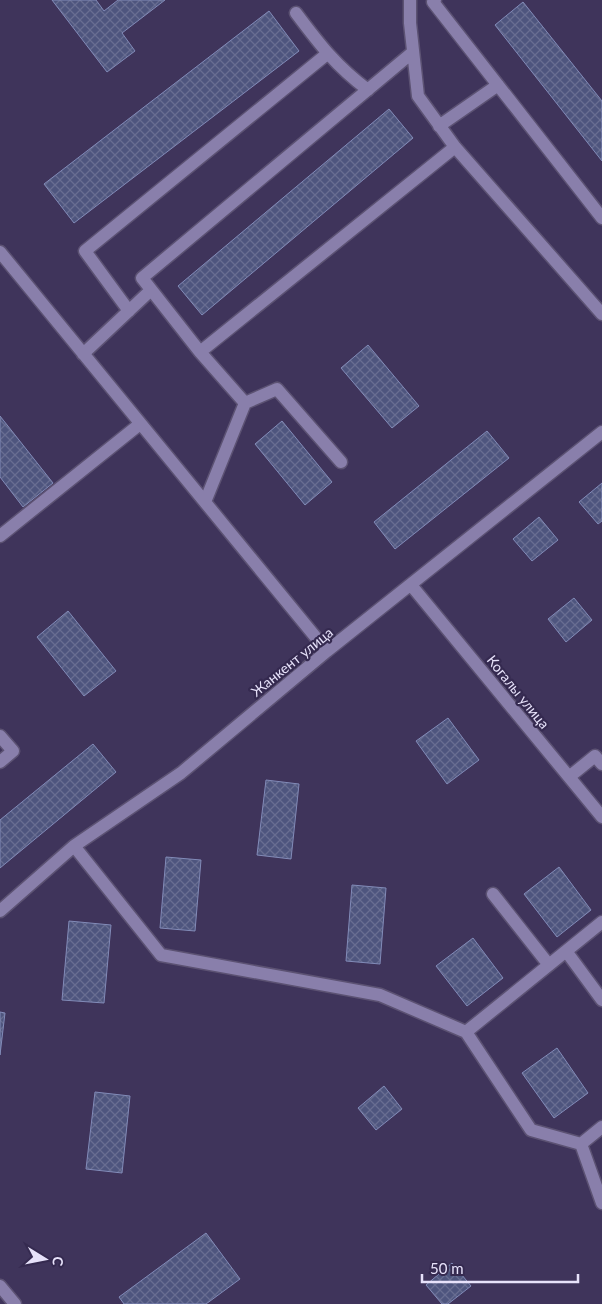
<svg xmlns="http://www.w3.org/2000/svg" width="602" height="1304" font-family="Lato,sans-serif">
<defs>
<pattern id="building-cross-hatch" width="8" height="8" patternUnits="userSpaceOnUse" patternTransform="scale(1.25)"><rect width="8" height="8" fill="#4e557e"/><path d="M0 0l8 8M0 8l8-8" fill="none" stroke="#686d91"/></pattern>
</defs>
<rect width="100%" height="100%" fill="#3f345b"/>
<path fill="url(#building-cross-hatch)" stroke="#828bb8" d="M52,0H96L104,11L118,0H165L122,33L135,51L107,72Z
M523,2L602,101V161L495,25Z
M269,11L299,51L74,223L44,184Z
M389,109L413,138L202,315L178,286Z
M368,345L419,406L392,428L341,368Z
M0,416L53,483L23,507L0,477Z
M282,421L332,482L305,505L255,444Z
M487,431L509,458L395,549L374,522Z
M602,483V521L598,524L579,502Z
M539,517L558,540L532,561L513,539Z
M574,598L592,620L566,642L548,619Z
M68,611L116,671L84,696L37,637Z
M448,718L479,760L447,784L416,741Z
M93,744L116,772L0,868V820Z
M266,780L299,784L291,859L257,855Z
M166,857L201,860L195,931L160,928Z
M559,867L591,910L557,937L524,894Z
M352,885L386,888L380,964L346,961Z
M69,921L111,925L104,1003L62,1000Z
M473,938L503,978L467,1006L436,966Z
M0,1012L5,1013L0,1055Z
M557,1048L588,1093L554,1118L522,1073Z
M384,1086L402,1109L376,1130L358,1108Z
M95,1092L130,1096L122,1173L86,1169Z
M206,1233L240,1279L206,1304H124L119,1297Z
M452,1263L471,1286L448,1304H442L426,1285Z"/>
<g fill="none" stroke-linecap="round" stroke-linejoin="round">
<g stroke="#5c5273" stroke-width="15">
<path id="minor" d="M410,0V23L418,96L455,147L602,314
M435,0L433,2L602,218
M296,13C320,45 336,66 368,90
M439,126L498,85
M0,252L327,651
M129,311L85,251L327,54
M200,352L455,147
M83,354L151,290
M341,462L277,389L245,403L200,352L142,278L413,52
M205,502L245,403
M0,536L140,424
M411,585L602,817
M0,736L13,751L0,762
M569,777L595,756L602,764
M74,846L161,955L380,995L466,1032L531,1130L581,1144L602,1203
M493,894L549,965
M0,911L74,846L181,773L327,651L602,432
M566,951L602,1000
M466,1032L602,922
M581,1144L602,1127
M0,1286L15,1304"/>
</g>
<use href="#minor" stroke="#897fab" stroke-width="12"/>
</g>
<g text-anchor="middle" stroke-width="4.5" stroke-linejoin="round" paint-order="stroke">
<g font-size="14" fill="#e7e2fa" stroke="#352a50">
<text transform="translate(292 662) rotate(-39)" y="5">Жанкент улица</text>
<text transform="translate(518 692) rotate(51)" y="5">Когалы улица</text>
</g>
</g>
<g transform="translate(45 1259) rotate(100)" stroke="#352a50" stroke-width="4" paint-order="stroke">
<path d="M0-4L9 19L0 12L-9 19Z" fill="#e7e2fa"/>
<text y="-8" font-size="14" font-weight="bold" text-anchor="middle" fill="#e7e2fa">С</text>
</g>
<path d="M422 1274v8h156v-8" fill="none" stroke="#e7e2fa" stroke-width="2.5"/>
<text x="430" y="1274" font-size="15" fill="#e7e2fa" stroke="#352a50" stroke-width="4" paint-order="stroke">50 m</text>
</svg>
